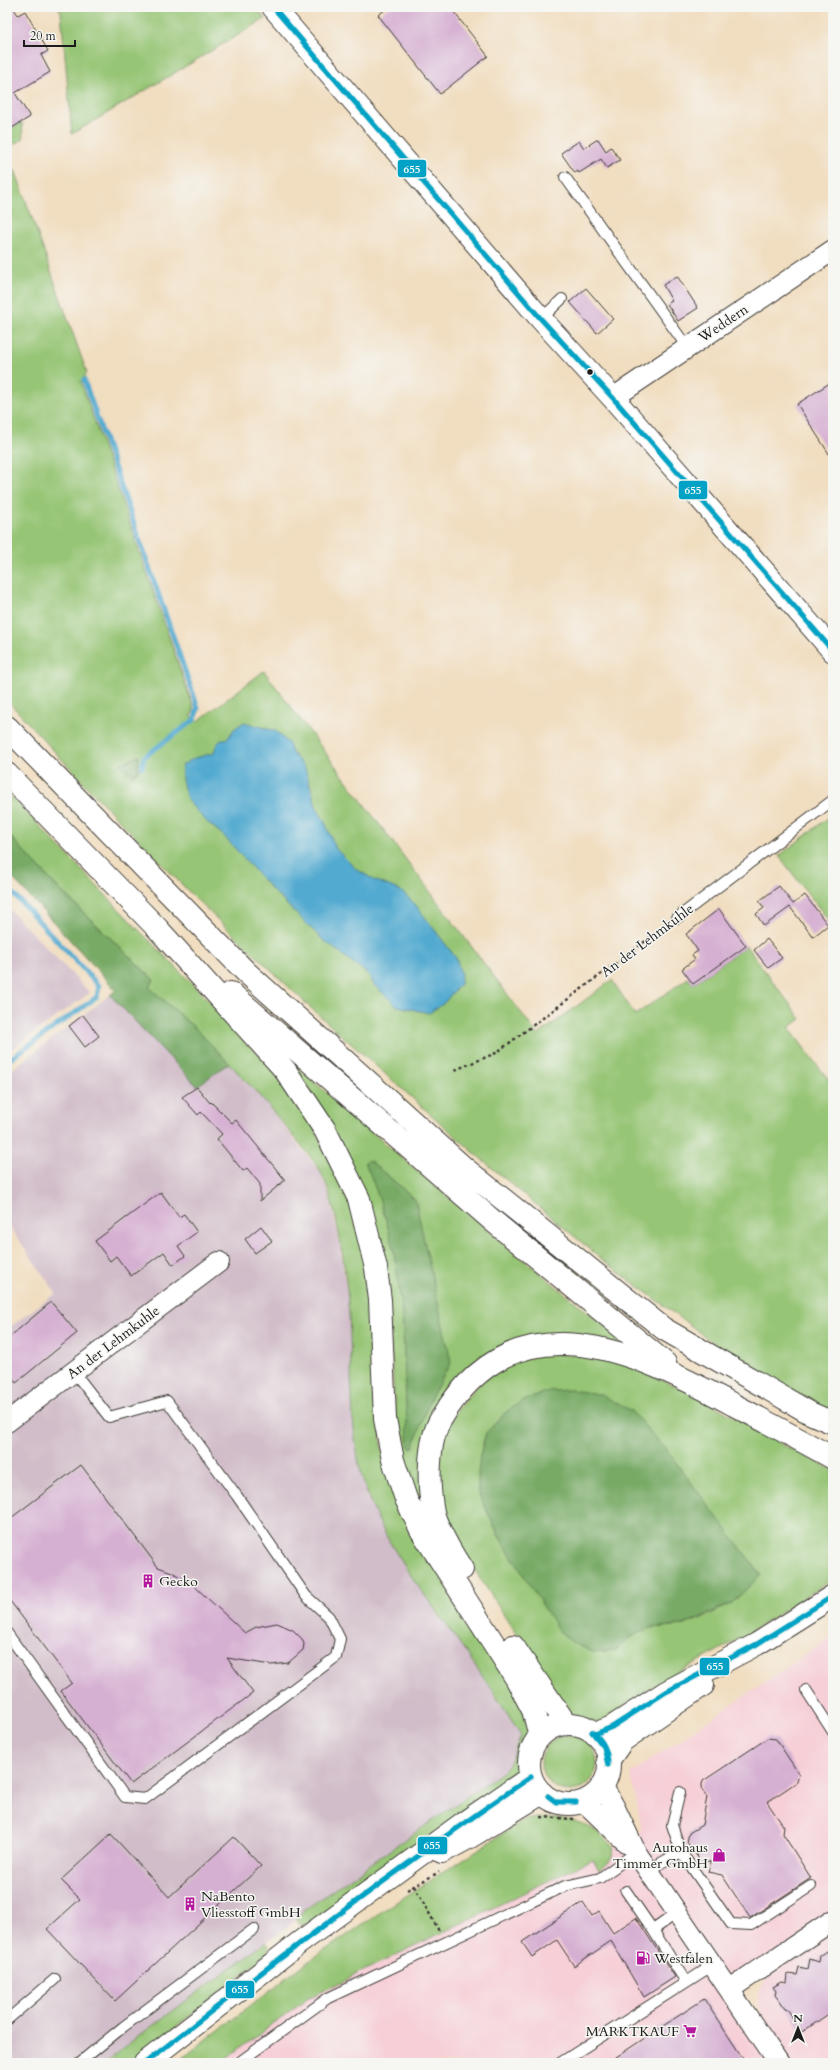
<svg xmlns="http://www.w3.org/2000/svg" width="840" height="2070" font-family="Cardo,serif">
<rect width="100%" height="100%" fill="#f6f6f2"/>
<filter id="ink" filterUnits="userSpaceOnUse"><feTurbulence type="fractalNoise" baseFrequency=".025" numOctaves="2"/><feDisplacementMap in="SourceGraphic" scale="8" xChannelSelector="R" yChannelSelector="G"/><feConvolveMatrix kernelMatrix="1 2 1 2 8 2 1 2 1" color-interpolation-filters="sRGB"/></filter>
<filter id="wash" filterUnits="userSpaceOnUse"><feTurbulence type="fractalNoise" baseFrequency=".012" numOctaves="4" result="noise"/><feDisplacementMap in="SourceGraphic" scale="16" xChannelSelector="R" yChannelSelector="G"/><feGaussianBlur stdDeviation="0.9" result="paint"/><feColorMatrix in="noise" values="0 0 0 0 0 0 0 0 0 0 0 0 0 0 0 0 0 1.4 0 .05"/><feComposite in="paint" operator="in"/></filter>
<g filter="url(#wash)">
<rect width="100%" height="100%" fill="#f1ddbf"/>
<path fill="#f6cfd7" d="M833,1636V1920L730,1989L779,2063H221L310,1997L593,1859L599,1870L612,1858L614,1848L642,1830L631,1773Z
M833,1929V2063H791L762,2020L759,2007V1994L764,1980L773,1969Z"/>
<path fill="#d1bdc9" d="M7,907L90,993L7,1052Z
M110,995L197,1086L229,1063L259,1095L320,1172L329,1195L339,1238L348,1301L355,1438L362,1476L372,1504L390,1542L484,1678L521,1735L508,1765L502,1772L303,1911L287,1927L128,2044L106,2063H7V1329L56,1293L7,1223V1073Z"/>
<path fill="#96c574" stroke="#597048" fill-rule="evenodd" d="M58,7H256L265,19L72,134L61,12Z
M22,122L23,139L7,148V131Z
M15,170L87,373L81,382L194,709L191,717L198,721L264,671L538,1035L612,980L635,1015L688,978L693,984L746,946L801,1019L789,1028L833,1086V1413L799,1396L749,1368L726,1352L604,1261L480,1158L313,1010L193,896L90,790L7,700V175ZM139,756L138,766L120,764Z
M7,792L139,930L234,1026L267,1063L315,1129L348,1198L368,1268L382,1450L513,1680L531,1737L525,1752L520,1772L308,1924L301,1925L296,1918L303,1911L502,1772L509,1765L521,1735C498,1699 475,1664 450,1630C416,1583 377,1534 362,1476C348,1424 353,1357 348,1303C346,1270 336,1198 320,1171C309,1153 293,1136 280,1120C240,1071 195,1029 148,987L154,980L60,890L7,833Z
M833,814V926L779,856Z
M294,1064C403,1161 515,1254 629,1345L561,1336L449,1395L427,1516L410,1486L396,1428L388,1298L293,1065Z
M538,1354L603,1355L692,1393L787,1447L833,1470V1579L743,1637L674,1674L608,1716L610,1721C595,1724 584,1721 571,1714C540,1668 508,1622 478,1575C464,1553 447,1529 442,1503C435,1472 440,1439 456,1412C464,1400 483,1378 496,1371C509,1364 524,1360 538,1354ZM486,1433L732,1603L707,1616L684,1625L650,1628L629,1638L500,1538L478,1492L480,1455Z
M541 1763a28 28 0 1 1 56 0a28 28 0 1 1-56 0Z
M621,1758L615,1777L620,1799C612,1783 609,1772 621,1758Z
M537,1818C574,1819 588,1819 614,1848C612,1858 609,1865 599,1870L593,1859L310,1997L221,2063H176L302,1966L378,1914L524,1820Z
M266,1942L270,1948L265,1956L130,2063H106L128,2044Z"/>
<path fill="#78aa66" stroke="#4a6341" d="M139,756L138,766L140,769L132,776L120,764Z
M7,833L60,890L154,980L149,987L197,1030L229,1063L197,1086L110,995L116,990L7,872Z
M369,1160L415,1199L451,1362L430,1400L413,1448L411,1449L409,1447C403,1391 406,1334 398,1279C393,1238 381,1200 365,1162Z
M571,1390L599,1394L631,1411L665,1448L761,1575L732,1603L684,1625L650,1628L629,1638L617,1650L593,1652L573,1643L559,1631L500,1538L478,1492V1474L480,1455L486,1433L506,1412L525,1399L549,1391Z"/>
<path fill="#53aad0" stroke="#386376" d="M244,722L276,731L289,744L292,753L305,768L317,809L324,820L336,849L356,869L374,880L401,891L415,904L456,958L461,974L460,984L443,1004L429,1013L397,1006L374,985L369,975L323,940L273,891L223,835L207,822L187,800L182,780V765L195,758L214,753C216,743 219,740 228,738L234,729Z"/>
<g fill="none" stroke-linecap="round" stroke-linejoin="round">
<path stroke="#53aad0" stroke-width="5" d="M84,380L198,708L194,720L144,757L142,767
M7,887L99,986L97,997L7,1061"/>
</g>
<g id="blocks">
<path fill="#d6b0d2" d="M7,7H13L18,15L25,11L48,51L41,55L50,72L15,93L30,117L7,131Z
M389,7H450L488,56L440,94L378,15Z
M598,139L606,151L611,147L620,160L607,168L601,159L579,173L578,171L575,173L561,153L579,141L584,148Z
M677,276L698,308L678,321L667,304L672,301L663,285Z
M586,288L613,319L597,333L570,302Z
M833,381V460L797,404Z
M779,886L793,904L805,895L828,925L813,937L790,907L764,926L756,914L764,908L759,901Z
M719,909L746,946L693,984L682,969L695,959L692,955L698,951L686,934Z
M767,939L782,958L768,968L754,950Z
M83,1015L99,1036L85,1047L69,1026Z
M197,1087L210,1103L211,1102L232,1123L236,1120L285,1180L260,1201V1184L247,1168L243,1171L217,1139L222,1134L201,1112L198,1115L182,1097Z
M161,1192L179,1217L184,1214L197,1232L178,1246L185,1256L173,1265L164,1252L131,1276L116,1256L110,1261L95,1241Z
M261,1226L272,1241L255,1253L245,1239Z
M51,1302L77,1333L16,1383L7,1372V1339Z
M81,1465L158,1567L172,1572L192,1584L245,1633L256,1627L277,1623L293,1630L302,1639L304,1644L303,1650L288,1663L271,1665L227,1658L253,1693L131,1784L61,1691L72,1683L7,1597V1521Z
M768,1738L776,1739L799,1774L797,1782L767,1802L784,1827L783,1834L811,1878L750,1918L722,1875L708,1872L711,1862L699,1859L687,1842L689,1833L702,1825L707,1797L701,1788L703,1781Z
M111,1834L169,1897L234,1837L261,1866L115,2001L47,1929L80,1899L61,1880Z
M583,1902L592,1916L599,1911L613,1933L636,1918L675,1977L644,1997L611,1941L574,1966L557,1940L532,1957L522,1942Z
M833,1947V2011L802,2032L788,2010L785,2009L781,2003L775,1995L776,1991L773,1987L782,1982L787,1983L788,1974L797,1975L799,1967L808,1969L810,1959L819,1962L820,1956Z
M704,1999L746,2063H607Z"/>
</g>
</g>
<g filter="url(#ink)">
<use href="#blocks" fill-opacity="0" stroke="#3c3934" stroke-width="1"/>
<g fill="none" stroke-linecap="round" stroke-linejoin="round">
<g stroke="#3c3934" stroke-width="12">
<path id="service" d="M565,177L687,347
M541,319L562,299
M677,918L833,800
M7,1633L125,1797L145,1799L336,1657L340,1639L329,1617L306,1596L237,1496L167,1401L109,1417L74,1372
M806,1690L833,1732
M680,1792L672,1825L681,1852
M648,1870L681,1852L731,1924L751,1925L811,1886
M626,1891L653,1930
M677,1913L653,1930L686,1982
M7,2020L55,1979
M79,2063L123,2027L254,1929
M238,2063L328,1998L565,1886L600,1878L636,1852
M560,2063L713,1965"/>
</g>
<g stroke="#3c3934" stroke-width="22">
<path id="minor" d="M613,398L833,250
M7,1422L219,1262
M602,1785L615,1808L636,1852L779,2063
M583,1801L628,1844
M730,1989L833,1920"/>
</g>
<g stroke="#3c3934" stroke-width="24">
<path id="tertiary" d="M273,7L541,319L613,398L833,651"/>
</g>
<g stroke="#3c3934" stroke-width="24">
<path id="secondary" d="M529 1764a40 40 0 1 1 80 0a40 40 0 1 1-80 0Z
M595,1734L612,1727L666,1692L757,1644L833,1596
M608,1761L622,1741L703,1685
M442,1852L470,1837L542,1793
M145,2063L299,1943L462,1824L531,1777"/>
</g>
<g stroke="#3c3934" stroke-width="24">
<path id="trunk" d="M7,727L246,972L463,1167L664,1329L810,1413L833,1423
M7,774L158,929L285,1070L325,1130L359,1199L376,1268L380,1300L385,1419L393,1460L406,1499L421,1530L516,1678L533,1710L540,1736
M231,993L493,1221L665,1363
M462,1569C453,1556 436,1526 433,1512C428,1486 427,1442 441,1419C515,1294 635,1351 734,1405C767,1422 800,1440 833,1458
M513,1646L566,1724"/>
</g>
<path stroke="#3c3934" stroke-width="2.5" stroke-dasharray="3 3" stroke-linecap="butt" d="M455,1070L496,1053L667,925
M541,1817L574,1819
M414,1886L439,1931
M407,1890L439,1872"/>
<use href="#service" stroke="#fff" stroke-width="10"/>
<use href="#minor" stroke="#fff" stroke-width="20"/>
<use href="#tertiary" stroke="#fff" stroke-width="22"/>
<use href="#secondary" stroke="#fff" stroke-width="22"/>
<use href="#trunk" stroke="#fff" stroke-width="22"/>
<g stroke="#f6f6f2" stroke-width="8">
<path id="bus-1" d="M273,7L541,319L613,398L833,651
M592,1732C603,1740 608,1752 608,1765
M592,1732L604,1747L608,1765
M595,1734L612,1727L666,1692L757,1644L833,1596
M548,1796L556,1802H576
M145,2063C271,1964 398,1867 531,1777"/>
</g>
<use href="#bus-1" stroke="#01a2c5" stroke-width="5"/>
</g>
</g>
<defs>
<g id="building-bare" transform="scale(1.08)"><path d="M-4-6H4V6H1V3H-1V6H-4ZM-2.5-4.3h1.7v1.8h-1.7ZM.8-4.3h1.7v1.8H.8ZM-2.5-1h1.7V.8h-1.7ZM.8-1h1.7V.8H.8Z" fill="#b5179e" stroke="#f6f6f2" stroke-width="2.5" paint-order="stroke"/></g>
<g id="shop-bare" transform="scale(1.08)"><path d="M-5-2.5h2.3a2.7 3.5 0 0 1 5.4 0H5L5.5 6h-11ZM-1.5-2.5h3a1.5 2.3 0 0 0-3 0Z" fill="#b5179e" stroke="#f6f6f2" stroke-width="2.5" paint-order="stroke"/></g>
<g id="fuel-bare" transform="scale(1.08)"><path d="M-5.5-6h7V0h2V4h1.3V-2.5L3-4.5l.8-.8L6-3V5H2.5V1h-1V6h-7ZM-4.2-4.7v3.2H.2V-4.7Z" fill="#b5179e" stroke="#f6f6f2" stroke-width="2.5" paint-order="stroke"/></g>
<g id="supermarket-bare" transform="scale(1.08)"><path d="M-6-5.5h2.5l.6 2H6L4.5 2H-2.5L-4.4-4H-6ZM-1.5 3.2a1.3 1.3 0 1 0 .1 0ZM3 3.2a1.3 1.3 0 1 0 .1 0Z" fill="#b5179e" stroke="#f6f6f2" stroke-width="2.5" paint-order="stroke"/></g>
</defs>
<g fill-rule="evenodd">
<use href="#building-bare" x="148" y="1581"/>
<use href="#shop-bare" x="719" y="1855"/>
<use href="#building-bare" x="190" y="1904"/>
<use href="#fuel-bare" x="643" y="1958"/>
<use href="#supermarket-bare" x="690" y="2031"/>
</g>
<circle fill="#1c1c1c" stroke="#f6f6f2" stroke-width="1.5" cx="590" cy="372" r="3.5"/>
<g text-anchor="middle" stroke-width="3" stroke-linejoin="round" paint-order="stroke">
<g font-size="14" fill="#1c1c1c" stroke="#f6f6f2">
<text transform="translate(723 323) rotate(-34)" y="5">Weddern</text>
<text transform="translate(647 940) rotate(-37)" y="5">An der Lehmkuhle</text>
<text transform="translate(113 1342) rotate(-37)" y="5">An der Lehmkuhle</text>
</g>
<g font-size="14" fill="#1c1c1c" stroke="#f6f6f2" text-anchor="start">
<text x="159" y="1586">Gecko</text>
<text x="708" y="1852" text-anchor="end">Autohaus<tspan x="708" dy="16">Timmer GmbH</tspan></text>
<text x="201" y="1901">NaBento<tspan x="201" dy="16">Vliesstoff GmbH</tspan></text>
<text x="654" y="1963">Westfalen</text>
<text x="679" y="2036" text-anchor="end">MARKTKAUF</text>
</g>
</g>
<g stroke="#f6f6f2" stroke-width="1.5">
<rect x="397" y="159" width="30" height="19" rx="4" fill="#01a2c5"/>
<rect x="678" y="480" width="30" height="20" rx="4" fill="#01a2c5"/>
<rect x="699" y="1657" width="31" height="19" rx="4" fill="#01a2c5"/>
<rect x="417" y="1836" width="31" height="19" rx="4" fill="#01a2c5"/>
<rect x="225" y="1980" width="30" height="19" rx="4" fill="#01a2c5"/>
</g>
<g font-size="11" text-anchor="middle" font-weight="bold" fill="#fff">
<text x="412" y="173">655</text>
<text x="693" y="494">655</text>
<text x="715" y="1670">655</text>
<text x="432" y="1849">655</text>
<text x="240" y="1993">655</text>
</g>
<rect width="840" height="2070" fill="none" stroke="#f6f6f2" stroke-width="24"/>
<g transform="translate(798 2028)" stroke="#f6f6f2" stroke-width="3" paint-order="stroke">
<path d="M0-3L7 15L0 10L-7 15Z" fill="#1c1c1c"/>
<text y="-6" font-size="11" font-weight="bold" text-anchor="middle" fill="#1c1c1c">N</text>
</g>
<path d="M24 40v6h51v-6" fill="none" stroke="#1c1c1c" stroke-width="2"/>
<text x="30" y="40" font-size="12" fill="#1c1c1c" stroke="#f6f6f2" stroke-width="3" paint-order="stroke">20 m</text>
</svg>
